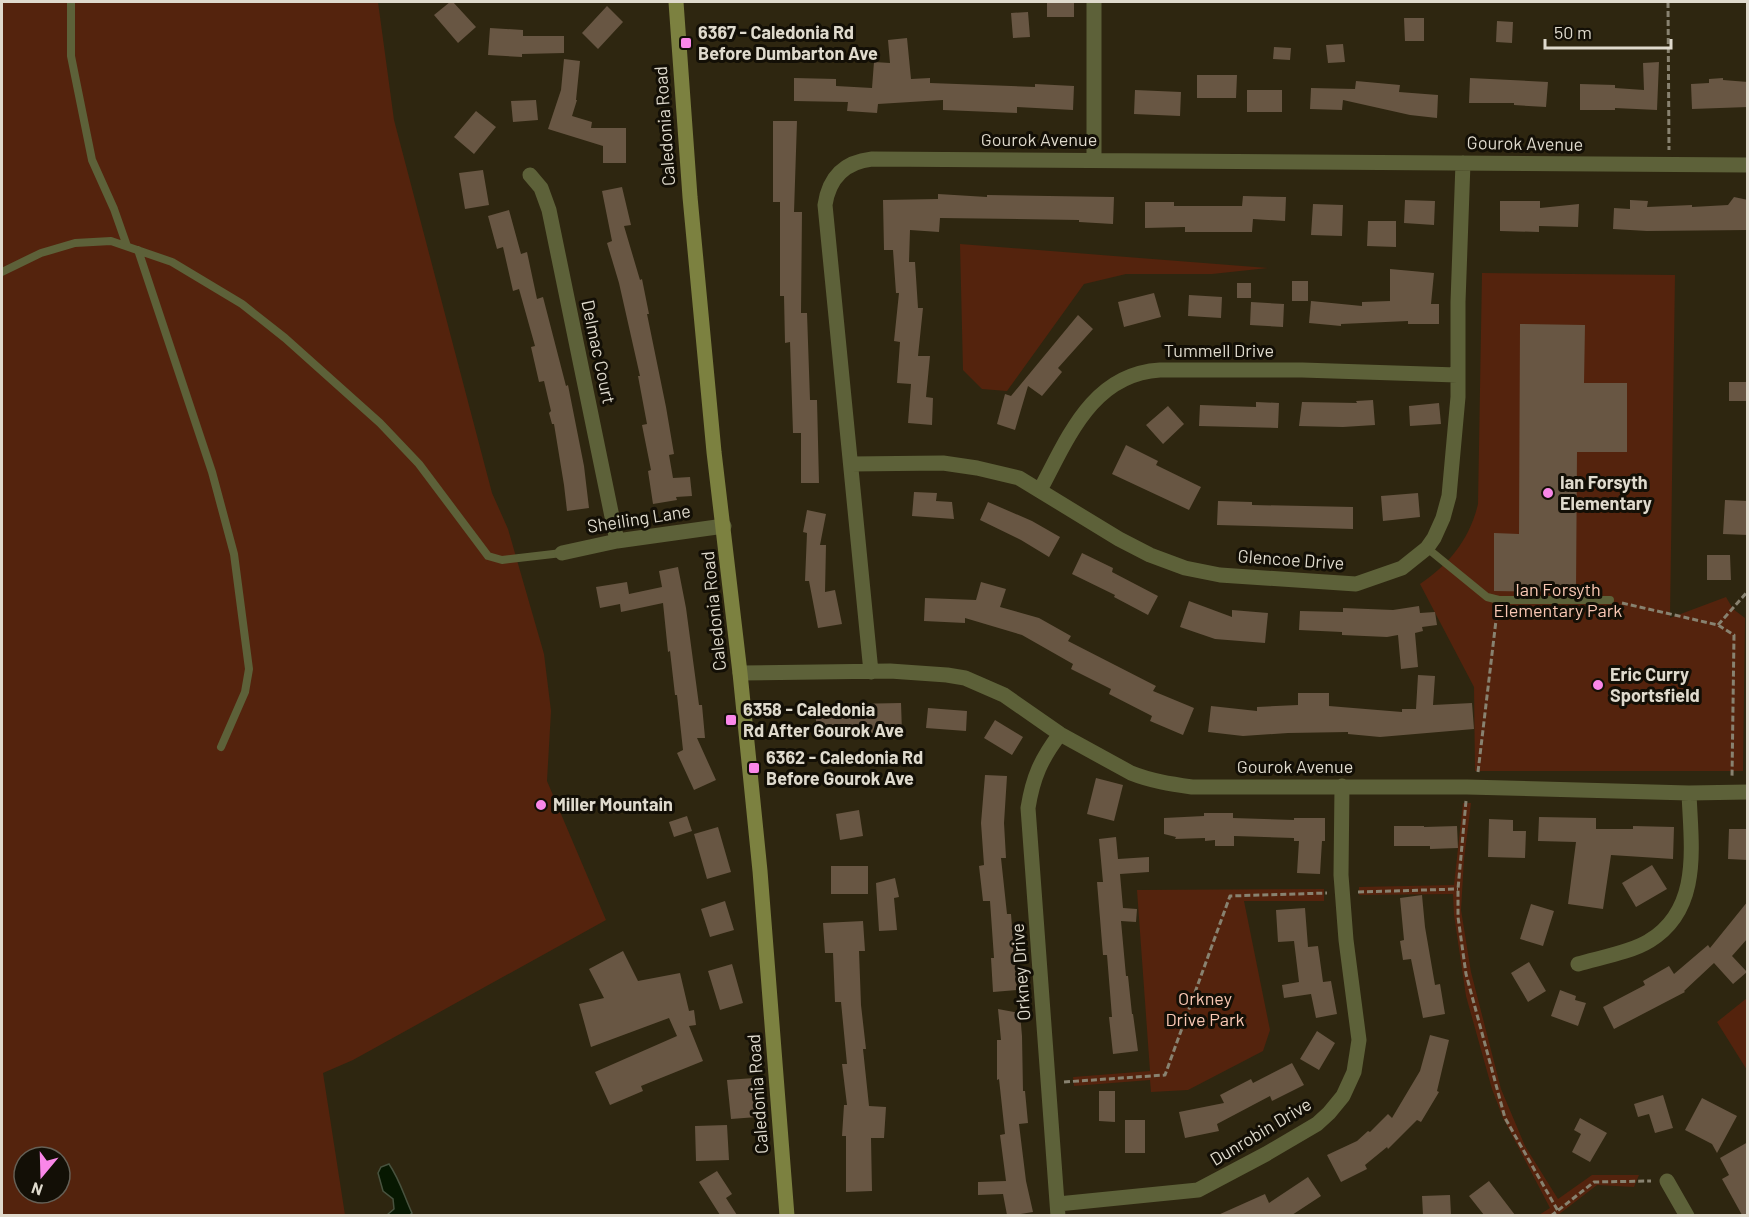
<svg xmlns="http://www.w3.org/2000/svg" width="1749" height="1217" font-family="Barlow,sans-serif">
<rect width="100%" height="100%" fill="#2e2610"/>
<path fill="#54230d" fill-rule="evenodd" d="M2,2H378L394,120L492,493L508,529L544,654L551,711L547,781L606,920L353,1060L323,1073L345,1215L2,1216ZM24,1157H60V1193H24Z
M960,244L1268,268L1212,274H1126L1084,284L1007,391L982,389L963,370Z
M1482,273L1675,275L1670,618L1726,597L1733,609L1745,618L1743,771H1475L1474,687L1420,584C1450,564 1470,538 1478,504Z
M1463,803H1471L1464,859L1461,910L1471,972L1501,1089L1525,1146L1558,1199L1592,1175H1639L1634,1187L1597,1185L1558,1215H1539L1550,1208L1503,1118L1492,1089L1466,996L1454,915L1453,894L1359,895V887L1454,885Z
M1324,889V901H1244L1270,1030L1263,1051L1188,1090L1151,1092L1150,1080L1074,1086L1073,1077L1150,1071L1137,890Z
M1747,998V1070L1717,1022Z"/>
<path fill="#071801" stroke="#48523e" stroke-width="1.5" d="M389,1164C400,1180 404,1196 412,1213L410,1215H387L394,1209L393,1199L383,1191L378,1173L381,1167Z"/>
<path fill="#685643" d="M450,2H453L476,27L458,43L434,15Z
M1047,2H1074V17H1047Z
M607,6L623,22L598,49L582,33Z
M1028,12L1030,37L1013,38L1011,13Z
M1404,18H1424V41H1405Z
M1497,21L1513,22L1512,43L1496,42Z
M490,28L523,30V36H564V53L522,54V57L488,55Z
M907,38L911,79L930,78V83L1035,87V84L1074,86L1073,110L1017,107V113L943,110V100L878,104L877,113L847,111L848,102L794,101V78L836,79V86L872,88L874,62L890,63L888,40Z
M1343,44L1345,62L1328,63L1326,45Z
M1274,47L1291,48L1290,60L1273,59Z
M564,59L580,61L576,100H577L572,116L592,122L591,128H626V163H603V146L548,129L561,90Z
M1659,62L1657,110L1615,108V110H1580V84L1615,85V88L1644,90L1643,63Z
M1197,75H1237L1236,98H1197Z
M1470,78L1548,82L1546,107L1514,105V103H1469Z
M1723,78V80L1748,82V107L1692,109L1691,84L1709,83V79Z
M1356,81L1400,85L1399,92L1438,95L1437,118L1410,115L1343,100L1342,110L1310,109L1311,88L1355,89Z
M1135,90L1181,92L1180,116L1134,114Z
M1247,90H1282V112H1247Z
M536,100L538,120L513,122L511,101Z
M476,111L496,127L474,154L454,137Z
M773,121H797L794,212H802L801,313H807L810,400H817L819,483H801V433H793L790,342L785,343L784,296H780V202H773Z
M483,170L489,205L465,209L459,173Z
M622,187L631,225L624,226L640,280L642,279L649,314H647L666,407L674,454L669,455L673,478L690,477L692,496L676,497L677,500L653,504L648,471L651,470L642,425L647,424L638,376H640L619,283L607,243L612,241L602,191Z
M938,194L987,197V195L1114,197L1113,224L1079,222V220L940,218L939,232L910,230L909,262H915L918,308H923L918,356H930L926,397L933,398L932,425L908,423L911,384L897,383L900,342L894,341L899,293H896L893,250H884L883,200L938,199Z
M1243,196L1286,197L1285,221L1253,219L1252,232H1185V227L1145,228V202H1174V206H1242Z
M1734,197L1748,200V230L1647,231L1613,229L1614,208L1630,209V200L1648,201L1647,207L1692,205V207L1728,205Z
M1405,200L1435,201L1434,225L1404,223Z
M1500,201H1540V208L1579,204L1578,227L1539,226V232L1500,231Z
M1313,204L1343,205L1342,236L1311,235Z
M509,210L521,254L527,252L537,299L543,297L566,386L568,385L584,466L589,508L567,511L564,485L554,424H552L549,413L551,411L544,381L539,382L531,347L535,346L519,289L513,291L503,247L497,249L488,216Z
M1368,221H1396V247L1367,246Z
M1390,269L1434,273L1431,304H1439V324H1408V321L1341,324V326L1309,323L1311,301L1362,306V302L1390,301Z
M1292,281H1308V301H1292Z
M1237,283H1251V298H1237Z
M1154,293L1161,317L1124,327L1118,302Z
M1189,295L1222,297L1221,318L1188,316Z
M1251,302L1284,304L1283,327L1250,325Z
M1078,315L1093,329L1058,368L1062,372L1042,396L1028,386L1015,430L997,424L1005,394L1011,396Z
M1520,324L1585,325L1584,383H1627V452H1577L1576,592L1494,591V533L1519,534Z
M1729,382H1748V401H1729Z
M1373,400L1375,425L1343,427L1299,426L1302,402L1357,403L1356,401Z
M1256,402L1279,403L1278,428L1199,426L1200,405L1256,407Z
M1439,403L1441,424L1410,426L1409,406Z
M1168,406L1184,424L1163,444L1146,425Z
M1126,445L1158,461L1156,465L1201,487L1189,510L1112,474Z
M914,492L937,493L936,501L952,502L954,519L912,516Z
M1418,493L1420,517L1383,521L1381,496Z
M1725,500L1748,501V535L1723,534Z
M1218,501L1252,502V505L1353,507V529L1217,525Z
M988,502L1032,521L1060,537L1049,557L1021,540L980,520Z
M807,510L826,514L820,545H826L825,592L835,590L842,624L818,628L809,581H805L807,533L803,532Z
M1082,553L1113,568L1112,572L1158,596L1148,615L1114,597L1115,595L1072,574Z
M1707,555H1730L1731,580H1707Z
M678,567L686,608L699,705H702L705,738H697L716,780L694,790L677,753L683,750L677,695H675L670,651L668,652L663,603L621,612L620,604L600,608L596,587L627,582L629,594L662,587L659,571Z
M981,582L1006,589L1000,607L1039,618L1071,636L1068,641L1156,686L1153,691L1194,708L1183,735L1150,721L1152,716L1109,694L1111,689L1071,669L1073,664L1022,635L965,618V623L924,621L925,598L976,600Z
M1189,601L1232,617V610L1268,613L1265,643L1215,639L1180,627Z
M1419,606L1420,613L1435,612L1437,625L1422,627L1423,631L1415,633L1418,667L1401,669L1398,635L1387,637L1342,635V632L1299,630L1300,611L1343,612V608L1393,610Z
M1418,675L1435,676L1433,705L1472,703L1474,729L1380,737L1348,734V732L1288,733L1243,736L1208,732L1211,706L1257,711V707L1298,705V693H1329V706L1402,712V709H1416Z
M901,703L902,732L853,734V730L817,733L815,707L850,704Z
M928,708L967,711L966,731L926,728Z
M995,720L1023,737L1012,755L984,738Z
M985,775L1007,776L1004,823L1006,858H1001L1007,914H1011L1017,990L993,992L991,958H994L990,901H983L979,866L984,865L981,823Z
M1096,778L1123,785L1114,821L1087,814Z
M859,810L863,836L840,840L836,814Z
M1204,813H1233V818L1294,820V818H1325V841H1322L1320,874L1297,873L1299,841H1294V838L1234,836V846H1215V840L1205,841V838L1175,839L1176,837L1164,834V818L1204,816Z
M687,816L692,831L674,837L669,822Z
M1539,817L1596,818V829H1633V826L1674,827L1673,859L1611,855L1603,909L1568,904L1576,842L1538,841Z
M1489,819L1513,820V831H1526L1525,858L1488,857Z
M1394,826H1424V827L1457,826L1458,848L1430,849V846H1394Z
M718,827L731,872L707,879L694,834Z
M1729,829H1748V860L1728,859Z
M1116,837L1118,859L1149,857V872L1120,874L1123,908L1137,909L1136,922L1121,921L1126,976H1128L1132,1014H1133L1138,1051L1113,1054L1109,1017H1112L1107,955H1103L1097,882H1103L1099,839Z
M1652,865L1667,889L1636,907L1622,883Z
M831,866H868V894H831Z
M895,878L899,897L894,898L897,930L879,931L876,883Z
M1422,895L1425,927L1435,985L1440,984L1445,1014L1423,1018L1411,959L1403,960L1400,941L1404,940L1400,898Z
M725,901L734,930L710,937L701,909Z
M1748,901V938L1732,956L1747,972L1733,984L1714,963L1684,991L1685,992L1614,1029L1603,1007L1645,985L1643,981L1669,966L1674,974L1708,945L1710,948Z
M1531,904L1554,911L1543,946L1520,939Z
M1305,908L1308,947L1318,946L1323,982L1331,981L1337,1014L1316,1018L1311,994L1284,998L1282,985L1299,982L1294,941L1278,942L1276,910Z
M863,921L865,951H859L861,1005L866,1049H863L869,1106L886,1107L884,1138H871L872,1191L846,1192V1136H842L844,1105H847L842,1064H847L841,1002H835L833,953H825L823,923Z
M623,951L638,981L680,973L689,1011L694,1010L696,1025L689,1026L703,1061L641,1086L643,1091L610,1105L595,1072L677,1036L669,1018L591,1047L579,1004L604,998L589,969Z
M1529,962L1546,991L1528,1002L1511,973Z
M732,964L743,1003L720,1010L708,971Z
M1560,990L1576,996L1575,1000L1586,1003L1578,1026L1551,1016Z
M998,1009L1020,1013L1022,1036L1023,1091H1025L1028,1123L1019,1124L1026,1181L1033,1212L1015,1215H1007L1003,1194L978,1195V1182L1006,1181L1000,1135L1005,1134L999,1079L997,1080V1040H1001Z
M1317,1031L1335,1043L1319,1070L1300,1059Z
M1430,1035L1449,1040L1437,1091L1439,1092L1421,1122L1417,1120L1388,1149L1387,1147L1365,1165L1367,1169L1341,1182L1327,1155L1357,1141L1368,1131L1370,1132L1388,1114L1392,1118L1420,1071Z
M1292,1063L1304,1085L1272,1101L1270,1096L1217,1124L1219,1131L1185,1138L1179,1112L1224,1103L1220,1095L1251,1079L1253,1083Z
M754,1078L757,1117L731,1119L727,1080Z
M1099,1091H1115V1122L1099,1121Z
M1663,1095L1673,1128L1655,1133L1649,1114L1638,1117L1634,1104Z
M1702,1098L1737,1116L1717,1153L1712,1144L1685,1130Z
M1580,1118L1607,1133L1590,1162L1572,1152L1581,1134L1574,1130Z
M1125,1120H1145V1153H1125Z
M727,1125L729,1160L696,1161L695,1126Z
M1748,1142V1215H1742L1722,1179L1729,1175L1720,1158Z
M717,1171L732,1194L726,1198L737,1215H720L699,1182Z
M1308,1177L1321,1196L1292,1215H1218L1265,1194L1269,1203Z
M1489,1181L1515,1215H1484L1469,1196Z
M1450,1195L1451,1215H1423L1422,1196Z"/>
<g fill="none" stroke-linecap="round" stroke-linejoin="round">
<path stroke="#888270" stroke-width="3" stroke-dasharray="6 3" stroke-linecap="butt" d="M1668,2L1669,150
M1622,603L1718,625L1734,635L1732,778
M1718,625L1748,591
M1478,772L1497,612
M1466,801L1458,889V917L1466,974L1505,1118L1558,1211
M1358,892L1458,889
M1064,1082L1165,1075L1230,896L1327,893
M1551,1216L1594,1182L1651,1181"/>
<path stroke="#5d6139" stroke-width="8" d="M71,2V56L92,160L114,209L127,246
M138,250L212,472L234,554L249,669L245,692L221,747
M2,272L41,253L75,243L111,241L172,262L242,304L285,338L380,423L419,464L488,556L502,560L562,553
M1427,548L1487,597L1499,600H1610"/>
<path stroke="#5d6139" stroke-width="15" d="M1094,159V2
M530,175L541,188L549,210L617,541
M851,464L943,463L977,468L1019,478L1119,539L1150,555L1185,568L1220,575L1356,584L1402,568L1427,548L1434,538L1443,518L1449,496L1458,397V302L1463,163
M1040,490C1068,438 1092,374 1160,370H1302L1457,375
M562,553L617,541L724,526
M871,672L825,205C829,178 844,162 872,159L1748,165
M740,673L890,671L947,675L965,678L1004,695L1060,734L1131,773C1151,781 1171,784 1192,787H1467L1689,793L1748,792
M1578,964C1598,958 1632,952 1649,941C1702,909 1691,846 1689,793
M1667,1181L1687,1216
M1058,1204L1198,1190L1266,1154L1317,1124L1329,1113L1343,1096L1354,1072L1359,1040L1346,940L1341,875L1342,786
M1058,1216L1028,808C1033,777 1041,759 1060,734"/>
<path stroke="#7c8140" stroke-width="15" d="M676,2L690,197L714,452L740,673L760,871L787,1216"/>
</g>
<g fill="#fa87e8" stroke="#130f06" stroke-width="2">
<rect x="680" y="37" width="12" height="12" rx="3"/>
<circle cx="1548" cy="493" r="6"/>
<circle cx="1598" cy="685" r="6"/>
<rect x="725" y="714" width="12" height="12" rx="3"/>
<rect x="748" y="762" width="12" height="12" rx="3"/>
<circle cx="541" cy="805" r="6"/>
</g>
<g text-anchor="middle" stroke-width="6" stroke-linejoin="round" paint-order="stroke">
<g font-size="18" font-weight="bold" fill="#dfdacd" stroke="#130f06" text-anchor="start">
<text x="698" y="39">6367 - Caledonia Rd<tspan x="698" dy="21">Before Dumbarton Ave</tspan></text>
<text x="1560" y="489">Ian Forsyth<tspan x="1560" dy="21">Elementary</tspan></text>
<text x="1610" y="681">Eric Curry<tspan x="1610" dy="21">Sportsfield</tspan></text>
<text x="743" y="716">6358 - Caledonia<tspan x="743" dy="21">Rd After Gourok Ave</tspan></text>
<text x="766" y="764">6362 - Caledonia Rd<tspan x="766" dy="21">Before Gourok Ave</tspan></text>
<text x="553" y="811">Miller Mountain</text>
</g>
<g font-size="18" fill="#dfdacd" stroke="#130f06">
<text transform="translate(665 126) rotate(-94)" y="6">Caledonia Road</text>
<text x="1039" y="146">Gourok Avenue</text>
<text transform="translate(1525 144) rotate(1)" y="6">Gourok Avenue</text>
<text x="1219" y="357">Tummell Drive</text>
<text transform="translate(598 352) rotate(78)" y="6">Delmac Court</text>
<text transform="translate(639 519) rotate(-9)" y="6">Sheiling Lane</text>
<text transform="translate(1291 560) rotate(4)" y="6">Glencoe Drive</text>
<text transform="translate(714 611) rotate(-96)" y="6">Caledonia Road</text>
<text x="1295" y="773">Gourok Avenue</text>
<text transform="translate(1021 972) rotate(-94)" y="6">Orkney Drive</text>
<text transform="translate(758 1094) rotate(-94)" y="6">Caledonia Road</text>
<text transform="translate(1261 1132) rotate(-31)" y="6">Dunrobin Drive</text>
</g>
<g font-size="18" fill="#fac8b4" stroke="#130f06">
<text x="1558" y="596">Ian Forsyth<tspan x="1558" dy="21">Elementary Park</tspan></text>
<text x="1205" y="1005">Orkney<tspan x="1205" dy="21">Drive Park</tspan></text>
</g>
</g>
<rect width="1749" height="1217" fill="none" stroke="#dfdacd" stroke-width="6"/>
<g transform="translate(42 1175) rotate(199)"><circle r="28" fill="#130f06" stroke="#656056" stroke-width="1.5"/>
<path d="M0-4.5L10 22L0 15L-10 22Z" fill="#fa87e8"/>
<text y="-9" font-size="16" font-weight="bold" text-anchor="middle" fill="#dfdacd">N</text>
</g>
<path d="M1545 39v9h126v-9" fill="none" stroke="#dfdacd" stroke-width="3"/>
<text x="1554" y="39" font-size="18" fill="#dfdacd" stroke="#130f06" stroke-width="4.5" paint-order="stroke">50 m</text>
</svg>
